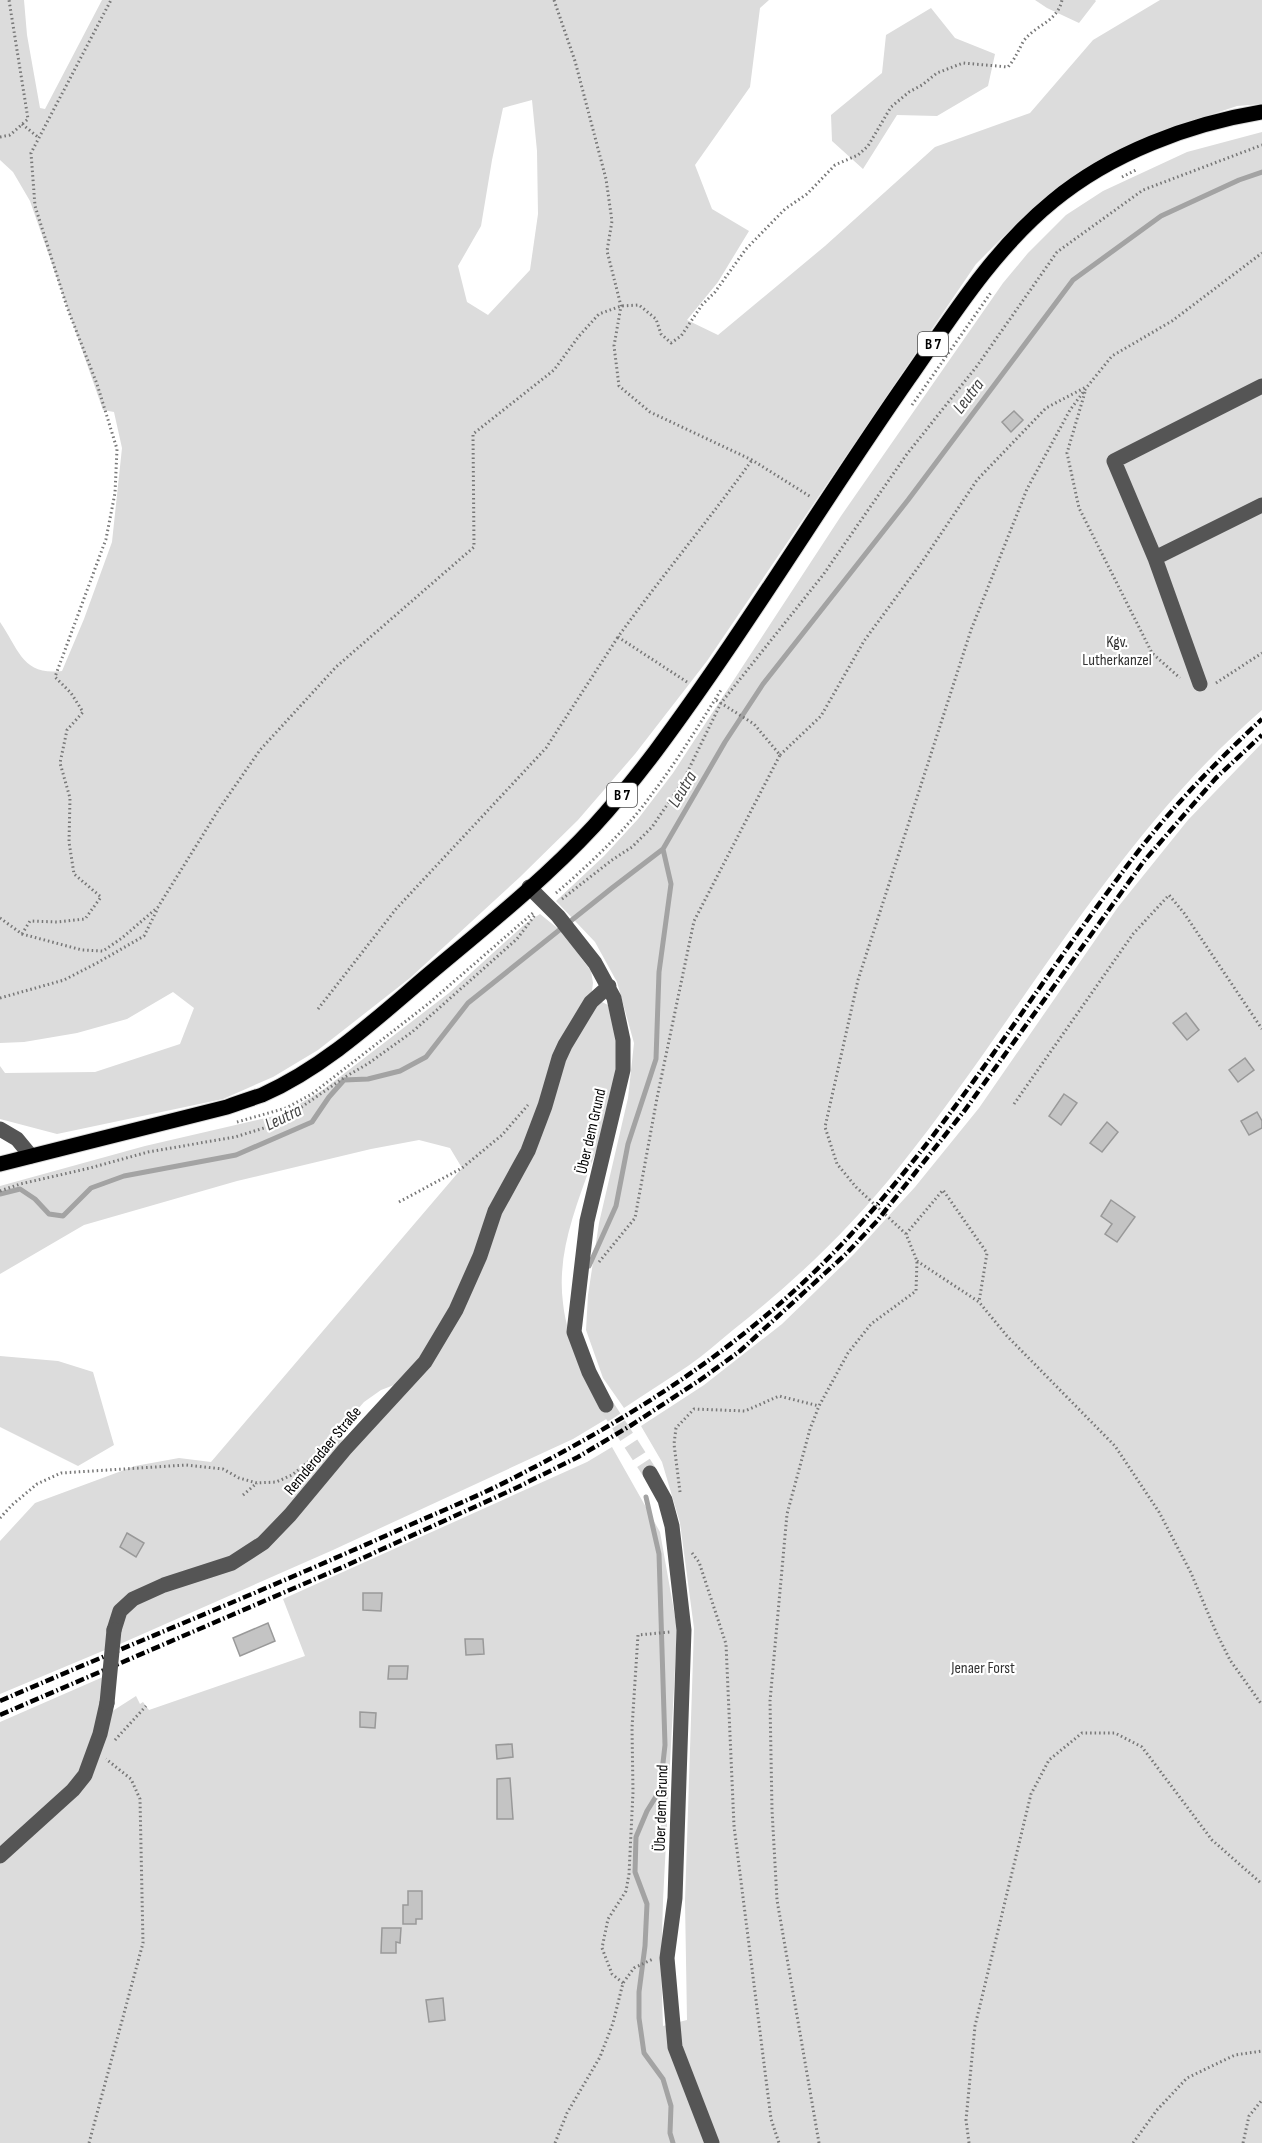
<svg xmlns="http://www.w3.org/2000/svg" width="1262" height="2143" font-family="'Sofia Sans Condensed',sans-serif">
<rect width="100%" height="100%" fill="#fff"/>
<path fill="#dcdcdc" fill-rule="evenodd" d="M0,0H24L27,35L40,108L45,109L102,0H769L760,8L750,87L695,165L712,209L749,231L718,282L687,320L718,335L825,246L935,147L1030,113L1093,40L1160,0H1262V104L1237,106L1174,127L1050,195L1010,230L976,264L707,661L635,754L578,820L520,877L410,978L318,1050L273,1077L223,1099L57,1134L0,1119V1066L5,1073L95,1072L180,1044L194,1008L173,992L127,1019L77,1033L24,1042L0,1043V622C19,650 23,676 62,671L84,619L112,542L122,448L114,412L103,410L30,201L13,172L0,160ZM532,100L537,151L538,214L530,270L488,315L467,302L458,266L481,226L492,160L503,108Z
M1035,0H1095L1096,1L1079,23L1047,8Z
M931,8L955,38L995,54L988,86L937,116L897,115L863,169L832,141L831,115L882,73L886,35Z
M1262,132V710C1113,839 1021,1015 900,1166C851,1228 794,1282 733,1330C718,1342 704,1355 688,1366C667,1380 645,1394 624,1408L603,1378L586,1330L588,1295L599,1223L628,1098L634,1043L617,982L595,942L556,901L604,856L638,819L673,773L841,516L1003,283L1028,253L1066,215L1103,191L1187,152Z
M1262,743V2143H0V1863L77,1794L111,1712L136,1696L140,1704L143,1702L149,1710L305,1656L283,1599L587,1462L612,1447L660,1532L677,1628L663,1901L661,1967L663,2026L687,2020L685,1901L694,1628L680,1523L662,1462L641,1426L704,1385L782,1324L854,1254L915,1187L979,1108L1118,907L1188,820Z
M540,914L561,931L591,971L593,983L592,991L547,1089L454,1308L402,1382L381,1390L364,1402L351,1417L343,1433L342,1447L303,1496L246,1551L142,1588L105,1650L0,1694V1541L35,1503L135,1466L179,1458L211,1462L462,1168L450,1148L419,1140L371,1149L237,1181L84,1225L0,1274V1186L145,1146L283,1114L324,1089L449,993L525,924Z
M600,1001L608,1005C613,1023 618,1040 617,1059C615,1142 552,1220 563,1303C567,1344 591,1382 608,1418L573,1439L333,1550L120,1644L121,1620L135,1603L234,1566L427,1364L562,1059Z
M0,1356L58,1361L93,1372L114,1445L78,1466L0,1427Z
M103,1677L101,1701L88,1755L69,1787L0,1849V1722Z"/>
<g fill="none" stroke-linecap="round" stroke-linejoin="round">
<path stroke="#a3a3a3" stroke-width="5" d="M0,1194L20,1189L35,1199L49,1214L63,1216L91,1188L124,1176L236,1155L312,1122L329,1097L344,1080L368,1079L400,1071L426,1057L468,1003L612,888L663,849L725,742L763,684L908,500L1073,280L1161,216L1239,180L1262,172
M589,1266L616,1206L628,1144L656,1059L659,972L671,884L663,849
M646,1497L659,1554L665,1745L660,1790L647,1811L636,1837L635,1872L647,1904L645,1946L639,1992V2018L644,2053L663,2079L671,2106L670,2133L673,2143"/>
</g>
<path fill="#c4c4c4" stroke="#999" stroke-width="1.5" d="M1014,411L1023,420L1011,432L1002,422Z
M1186,1013L1199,1030L1187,1040L1173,1023Z
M1245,1058L1254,1070L1238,1082L1229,1070Z
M1064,1094L1077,1103L1061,1125L1049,1116Z
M1257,1112L1262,1121V1128L1249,1135L1241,1121Z
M1107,1122L1118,1132L1102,1152L1090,1143Z
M1111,1200L1135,1217L1117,1242L1105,1234L1112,1224L1101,1216Z
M127,1533L144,1543L136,1557L120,1547Z
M363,1593H382L381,1611L363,1610Z
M268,1623L275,1641L240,1656L233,1638Z
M465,1639H483L484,1654L466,1655Z
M389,1666H408L407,1679H388Z
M360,1712L376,1713L375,1728L360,1727Z
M512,1744L513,1757L497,1759L496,1745Z
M510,1778L513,1819H497V1779Z
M408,1891H422V1919H416V1924H403V1905H408Z
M382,1928H401L400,1943L396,1942V1953H381Z
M443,1998L445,2020L429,2022L426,2000Z"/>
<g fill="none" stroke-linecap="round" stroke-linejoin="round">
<path stroke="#d9d9d9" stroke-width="15" stroke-dasharray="15 8" stroke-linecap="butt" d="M606,1405L650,1473"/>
<g stroke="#dbdbdb" stroke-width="17">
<path id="major" d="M0,1164L227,1107C238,1103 250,1099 262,1095C325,1067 377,1018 429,974C485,927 544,880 594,826C616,802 636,777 655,752C745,631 823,501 909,378C952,316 994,249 1053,201C1111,153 1189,124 1262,112"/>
</g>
<path stroke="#777" stroke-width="3" stroke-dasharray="1.5 3" stroke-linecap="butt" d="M554,0L575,61L606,179L612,221L607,251L621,306L614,346L619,386L650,412L752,460L811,497
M22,124L39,138
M0,137L10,135L28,119L9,0
M1122,177L1138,169
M1085,392L1067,453L1079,508L1152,653L1180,678
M912,405L992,291
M687,682L618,637C661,577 709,520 752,460
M1216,683L1262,653
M780,755L821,716L864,641L922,562L977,480L1046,408L1086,387
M556,893C590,864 626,830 652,794C677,761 699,725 721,690
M562,899L612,860L632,847L652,827L682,783L721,703L823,575L907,454L977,366L1057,252L1143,190L1262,145
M0,918L22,934L82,950L103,951L122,938L158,907L219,809L260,750L336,667L474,547L473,434L554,370L579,336L599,314L621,306L639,305L656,319L661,334L671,343L681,336L702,305L715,292L746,249L785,209L807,194L835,165L858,155L868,146L891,107L909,92L922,85L937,73L963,63L1008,67C1015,59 1018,51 1023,42C1034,25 1057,23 1062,0
M22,934L30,921L57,922L85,919L101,897L74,874L69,842L70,798L60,763L67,730L83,712L71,693L55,677L106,539L115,493L117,449L97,384L67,307L35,206L31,153L111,0
M0,998L64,980L97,963L144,936L157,910
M318,1009L396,909L546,748L618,637
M1014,1104L1133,934L1169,895L1184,913L1262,1029
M237,1122L286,1108L312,1094L428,1004L533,913
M0,1191L20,1184L90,1168L148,1152L235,1137L277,1124L345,1077L369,1063L412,1032L517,939L535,915
M399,1202L462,1168L502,1135L528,1105
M906,1234L943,1190L987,1253L979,1302
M917,1261L979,1302L1007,1336L1115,1446L1159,1512L1191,1573L1216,1632L1230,1660L1262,1705
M599,1262L635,1218L657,1098L694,921L780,755L754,724L716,700
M680,1492L674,1444L676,1428L694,1409L745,1411L779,1396L819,1406
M243,1495L257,1483
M0,1518L12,1505L37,1484L61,1473L186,1465L223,1469L239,1478L257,1483L276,1482L292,1475L318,1454
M692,1553L699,1562L726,1644L734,1826L771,2119L779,2143
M115,1740L146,1706
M623,1983L612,1974L602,1948L608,1919L626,1891L629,1874L633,1792L632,1728L638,1635L670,1632
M89,2143L143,1943L140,1799L131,1779L106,1759
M555,2143L567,2113L600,2057L613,2023L623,1983L634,1968L653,1959
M819,2143L777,1900L772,1810L770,1701L787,1514L810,1429L819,1406L848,1353L871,1324L916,1291L917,1261L906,1234L856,1187L837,1164L825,1127L858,980L971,630L1027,489L1070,410L1087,387L1112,356L1172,321L1262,253
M969,2143L966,2120L975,2026L1031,1794L1049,1760L1082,1733H1115L1142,1747L1212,1840L1262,1884
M1133,2143L1157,2110L1187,2078L1235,2055L1262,2051
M1243,2143L1249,2116L1262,2100"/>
<path stroke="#555" stroke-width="15" d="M1155,558L1262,505
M1200,684L1155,558L1114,461L1262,386
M529,887L558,916L595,963L614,998L623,1040V1070L587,1221L574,1332L589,1372L606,1405
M0,1129L17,1139L31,1156
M650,1473L665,1500L672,1526L684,1630L675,1898L667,1958L675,2047L712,2143
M114,1630L120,1611L133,1599L164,1585L232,1563L263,1543L290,1515L345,1449L425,1362L456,1310L480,1256L495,1211L528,1151L545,1106L559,1058L565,1045L591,1002L609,986
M0,1856L73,1790L85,1775L100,1734L107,1703"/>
<use href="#major" stroke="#000" stroke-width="15"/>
<path stroke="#000" stroke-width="4.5" stroke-dasharray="9 3 1.5 3" stroke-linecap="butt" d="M0,1701C131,1644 263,1591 394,1532C436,1513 480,1496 521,1474C638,1414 749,1342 841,1245C952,1127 1035,987 1133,858C1172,807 1216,762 1262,719
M0,1715L343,1567L516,1488L578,1457L630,1426L700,1380L740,1351L847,1253L877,1221L965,1110L1144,861L1216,778L1262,735"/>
<path stroke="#555" stroke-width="15" d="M107,1703L114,1630"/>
</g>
<g text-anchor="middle" stroke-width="4.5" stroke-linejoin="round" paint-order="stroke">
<g fill="#fff" stroke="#4c4c4c" stroke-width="1.5">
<rect x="918" y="332" width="30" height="24" rx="4.5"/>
<rect x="607" y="783" width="30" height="24" rx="4.5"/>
</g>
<g font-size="15" font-weight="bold" fill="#000">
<text x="933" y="349">B 7</text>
<text x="622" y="800">B 7</text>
</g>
<g font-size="16" fill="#333" stroke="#fff">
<text x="1117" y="647">Kgv.<tspan x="1117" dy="18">Lutherkanzel</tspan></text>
<text x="983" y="1673">Jenaer Forst</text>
</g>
<g font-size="16" fill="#000" stroke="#fff">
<text transform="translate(590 1131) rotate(-77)" y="6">Über dem Grund</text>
<text transform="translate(322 1450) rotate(-50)" y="6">Remderodaer Straße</text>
<text transform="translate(660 1808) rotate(-88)" y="6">Über dem Grund</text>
</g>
<g font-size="18" font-style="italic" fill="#444" stroke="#fff">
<text transform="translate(968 396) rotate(-53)" y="6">Leutra</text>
<text transform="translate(682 789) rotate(-59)" y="6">Leutra</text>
<text transform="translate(283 1117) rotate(-26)" y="6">Leutra</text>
</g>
</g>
</svg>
